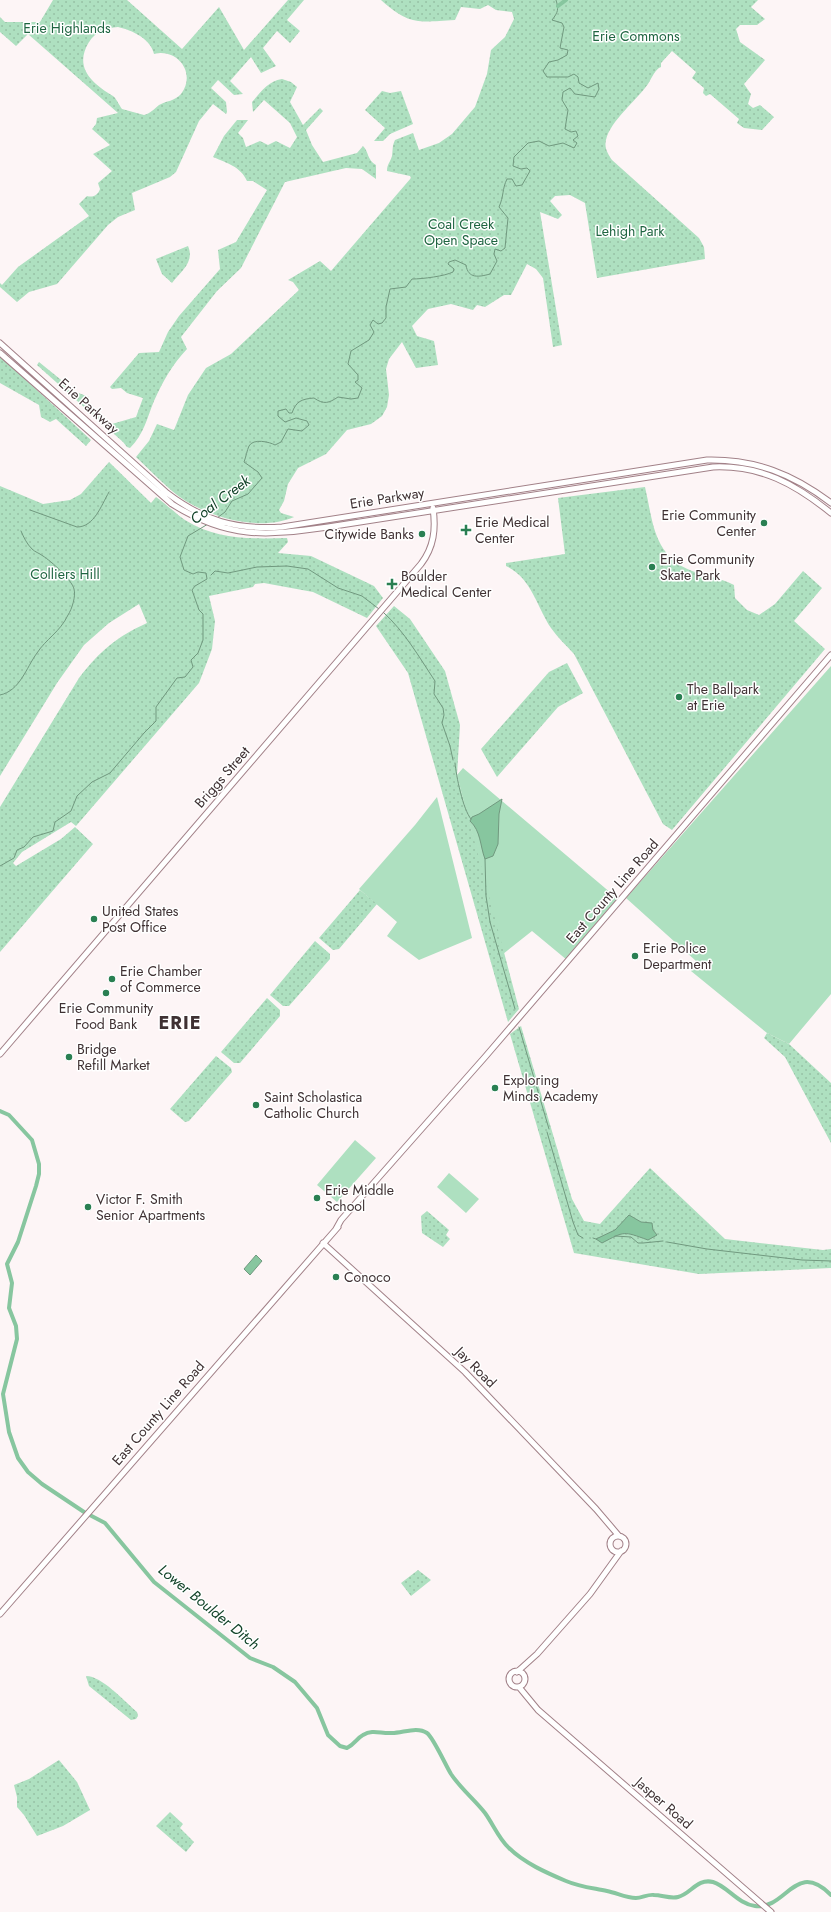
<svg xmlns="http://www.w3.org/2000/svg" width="831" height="1912" font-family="Jost,sans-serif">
<defs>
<pattern id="park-dots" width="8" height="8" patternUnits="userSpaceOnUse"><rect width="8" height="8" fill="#aee0c0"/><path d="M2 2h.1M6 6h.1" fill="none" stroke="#97c1a5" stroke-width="1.8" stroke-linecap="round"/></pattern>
</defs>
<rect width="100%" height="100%" fill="#fdf5f6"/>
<path fill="#aee0c0" d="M831,666V994L789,1044L767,1033L691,971L696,961L626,898Z
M463,768L618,899L567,960L532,931L503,954L457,775Z
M437,797L472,938L419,960L387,936L397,922L359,889L415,825Z
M355,1140L376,1158L337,1202L317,1185Z
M449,1173L479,1199L466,1213L437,1187Z"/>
<path fill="url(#park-dots)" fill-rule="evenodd" d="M53,0H127L182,49L219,7L244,50L288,0H304L287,20L300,31L290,43L277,31L263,48L276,66L261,73L251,57L230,81L243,94L234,95L218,80L211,88L226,102L227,112L226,114L213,104L199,121L176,172L170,177L132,193L135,210L118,217L108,225L57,284L29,292L17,302L0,287V283L2,285L18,267L89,216L79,204L87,196C93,198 98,195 100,189L98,183L112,171L93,154L110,145L92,129L96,124L97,118L118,113L28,34L16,46L0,32V17L5,22H40ZM118,27C132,30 151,39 154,54C177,48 197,73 181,94C175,101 166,101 159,105C154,109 151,113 144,115L122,109C119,105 116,98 113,96C93,84 73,68 89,42C96,31 106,28 118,27Z
M381,0H758L751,7L765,19L757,25H740L736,29L740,42L765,60L744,84L751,94L748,104L753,108L760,105L774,117L762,130L744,128L737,123L739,119L710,94L706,96L703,93L704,88L692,78L696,72L672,51L661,63V67C655,69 652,78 648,84C637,100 610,121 606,140C604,148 608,154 612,160L699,238L704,247L705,259L597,278L585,203L570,195L555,196L550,201L562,215L558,219L540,212L562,345L553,347L543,278L536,269L527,264L511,295H504L485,307L477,305L473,310L451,304L428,309L412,326L417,336L434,341L438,365L416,368L402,342L389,359L386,369L389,395L387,407L382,416L371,424L347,430L326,454L298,468L288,484L284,501L279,510L281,513L294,517C258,533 201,516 172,491C159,480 148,468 136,457L149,441L157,424L174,430L188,395L206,368L231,354L299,290L293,282L288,280L320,261L331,271L411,178L410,176L387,171C387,164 390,163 392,156C393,150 392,146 395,140L413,133L419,150L439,143L452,134L475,107L487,74L491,50L505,37L514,19L512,12L496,10L488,5L480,9L461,7L455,20C418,22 410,26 381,0Z
M282,79L291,82L297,87L290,102L303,125L320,108L323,111L306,130L312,145L323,162L357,153L363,146C369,152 367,160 376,165V179L362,169L346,168L285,182L241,268L217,291L181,337L187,349C172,365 163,381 154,401C147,418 144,434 130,448L127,447L123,442L37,365L39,362L76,392L89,397V406L112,424L136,417L143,398L127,393L121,388L112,389L110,387L139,353L159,352L168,332L179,316L220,269L218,250L236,242L267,190L253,181H247C241,167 227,163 213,157L224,136L237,120H248L238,133L243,138L246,147L260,141L268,145L276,141L290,148L297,137L290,123L264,100L253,112L252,102C261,92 268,81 282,79Z
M382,91L390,93L401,91L413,124L390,134L383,141H374L385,128L365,110Z
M188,246C195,262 181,271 172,283L162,274L156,259Z
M0,356L91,440L86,446L56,419L50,422L41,417L39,405L0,383Z
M109,462L151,503L156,497C166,504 175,513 185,520C216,540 252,539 287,538L288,542L278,553L311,556L374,586L383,598L367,618L313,592L264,583L255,584L253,587L209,596L215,621L212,649L199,683L76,826L71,822L22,852L13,863L16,866L61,839L75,827L93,844L0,952V807L79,678C100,651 116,637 147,623L139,604L109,623L84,645L57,683L0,776V486L43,504L70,500L81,494Z
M645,487C653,521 653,556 692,571C706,576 720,578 734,585L735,598L747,610L759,615L775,604L803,571L822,588L794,621L825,649L672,830L663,824L574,654C566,645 558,638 551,628C537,607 531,577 506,566V563L565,554L558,498Z
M394,606L410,619L445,671L460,725L457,775L519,1009L508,1022L408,673L376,626Z
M567,663L583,693L558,707L497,777L481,749L549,672Z
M360,890L377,904L339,949L333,950L319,938Z
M315,941L330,954V959L289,1006H283L270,995Z
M267,998L280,1010V1016L240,1063H234L221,1052Z
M521,1026L572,1199L584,1221L600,1224L650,1168L725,1239L823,1250L831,1249V1268L699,1274L574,1253L510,1034Z
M767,1033L789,1044L831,1083V1143L785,1057L764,1038Z
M216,1056L231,1068L232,1072L189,1121L185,1122L170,1109Z
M427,1211L449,1230L446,1235L450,1239L443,1247L422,1233L421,1216Z
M418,1570L431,1580L411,1596L401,1583Z
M86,1676C102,1676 124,1701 137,1712L138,1716L136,1719L131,1720L89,1686Z
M59,1760L77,1782L90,1810L63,1826L37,1836L24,1815L17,1807V1797L14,1785L29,1779Z
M170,1812L183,1824L180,1828L194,1842L186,1852L156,1826Z"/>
<path fill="#87c69f" stroke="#71997f" d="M502,799L499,814L498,844L493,856L485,859C480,846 481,831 470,821L472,817L479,814Z
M629,1215L641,1222L652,1223L653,1230L657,1235L648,1240C623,1231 625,1231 602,1243L596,1239L615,1230Z
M256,1255L262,1261L250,1275L244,1269Z"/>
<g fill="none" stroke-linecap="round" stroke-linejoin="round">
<path stroke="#71997f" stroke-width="1" d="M30,510L77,527C94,527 101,506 109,492
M217,518L225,512L232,501L248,494L262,478L258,472L244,462C246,457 247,450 249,446C253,438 270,442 275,445L281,442L288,429L302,431L309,425L307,421L296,418L285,422L278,416V411L286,409L289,413H292C296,401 302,399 314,398C324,405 329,403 338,397L351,399L358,398L362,388L355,382L358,380V375L348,364L351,351L369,340L374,332L370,325L373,320L378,324L382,323L386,318V307L390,289L406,287L412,279C423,279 445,276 453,272L454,269L448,264L449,262L455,260L466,265C468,279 479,277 490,274L497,261L494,254L495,249L501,251L505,248L508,218L499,207C504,196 502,189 507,179H512L516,186L522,185L530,171L527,168L521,169L513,166L514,157L528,143L539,141L549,146L563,143L574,148L577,143L573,140L578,136L576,131L571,132L565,129L568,110L562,100L563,92L570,88L575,94L595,97L599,89L598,83L588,88L579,83L578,77L574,74L568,77H547L543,71L549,62L558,60L567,55L568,50L560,48L564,27L562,23L552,20C558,12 559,10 556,0
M211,575L215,571L228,573L257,567L287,566L308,569L338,588L362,596L379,609
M383,612C405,632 419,657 435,681L434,694L443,708L444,715L442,723L450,746L453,760
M0,695C20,691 26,668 37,653C46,639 60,632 68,615C72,609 76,596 74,589C72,580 51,561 43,556C39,553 35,552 32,549C27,544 24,538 21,531
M455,763C456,775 463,810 471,819
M485,859L486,896L490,922L515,1009
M0,866L14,858L17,850L24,847L33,837L53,831L55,822L71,811L77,796L92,782L110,773L144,733L156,721V707L177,678L185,677L193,667L191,660L198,653L203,640V614L199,610L192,590L195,586L207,579L206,573L198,572L193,574L184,570L180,557L188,536L208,524
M519,1027L549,1129
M547,1132L573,1222L578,1235L583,1238
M615,1236L631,1237L638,1243H643L663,1241
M593,1238L596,1239
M667,1242L707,1249L802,1260L831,1261"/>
<path stroke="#87c69f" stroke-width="4" d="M558,6L566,0
M0,1111L9,1115L32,1140L39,1164V1174L36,1186L18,1242L7,1264L12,1283L9,1308L16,1326L17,1339L3,1394L9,1432L18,1458L28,1472L42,1484L84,1512L105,1523L154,1582L250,1658L273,1667L295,1682L317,1708L328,1735L340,1746L347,1748C355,1744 357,1738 363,1735C373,1729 381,1734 392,1733C403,1733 417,1726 427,1733C433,1737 446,1766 451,1774C461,1789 475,1800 485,1813C493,1824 499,1839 509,1848C524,1863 547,1873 566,1881C580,1887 593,1888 607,1891C617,1893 626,1898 636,1898C642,1898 648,1894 654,1895C662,1895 670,1899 678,1897C691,1894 697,1878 713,1882C727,1886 738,1904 755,1906C787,1910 795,1859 831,1895"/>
<g stroke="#a28188" stroke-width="7">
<path id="secondary" d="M0,343L167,493C204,521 236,530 282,527L707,460C755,459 793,474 831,503
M0,353L172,504C228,539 265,536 328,527L713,467C761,465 795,484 831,513
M0,1054L421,564C434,547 436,529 433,508
M336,1229L341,1220L485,1057L831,655
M323,1243L465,1372L596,1509L619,1536
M610 1544a8 8 0 1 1 16 0a8 8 0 1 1-16 0Z
M0,1614L338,1227
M509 1679a8 8 0 1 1 16 0a8 8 0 1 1-16 0Z
M517,1672L537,1654L590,1594L621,1551
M519,1687L538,1710L771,1912"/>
</g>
<use href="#secondary" stroke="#fff" stroke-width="5"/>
</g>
<g fill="#297f52" stroke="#fff" stroke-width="1.5">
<circle cx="764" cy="523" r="4"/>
<path d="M464 524h4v4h4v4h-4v4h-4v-4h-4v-4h4z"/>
<circle cx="422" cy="534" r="4"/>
<circle cx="652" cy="567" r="4"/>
<path d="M390 578h4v4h4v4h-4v4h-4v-4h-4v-4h4z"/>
<circle cx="679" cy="697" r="4"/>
<circle cx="94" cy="919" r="4"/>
<circle cx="635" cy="956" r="4"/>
<circle cx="112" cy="979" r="4"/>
<circle cx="106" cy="993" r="4"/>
<circle cx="69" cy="1057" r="4"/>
<circle cx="495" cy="1088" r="4"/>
<circle cx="256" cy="1105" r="4"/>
<circle cx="317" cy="1198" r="4"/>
<circle cx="88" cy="1207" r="4"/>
<circle cx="336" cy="1277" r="4"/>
</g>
<g text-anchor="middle" stroke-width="3" stroke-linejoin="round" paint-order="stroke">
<g font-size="14" fill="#1f6541" stroke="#fff">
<text x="67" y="33">Erie Highlands</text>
<text x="636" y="41">Erie Commons</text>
<text x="461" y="229">Coal Creek<tspan x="461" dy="16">Open Space</tspan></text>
<text x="630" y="236">Lehigh Park</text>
<text x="65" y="579">Colliers Hill</text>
</g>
<g font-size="14" fill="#3f3133" stroke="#fff">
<text transform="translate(89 406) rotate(42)" y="5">Erie Parkway</text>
<text transform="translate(387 498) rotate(-9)" y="5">Erie Parkway</text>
<text transform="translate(222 777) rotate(-49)" y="5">Briggs Street</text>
<text transform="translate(612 891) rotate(-49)" y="5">East County Line Road</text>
<text transform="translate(476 1367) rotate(45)" y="5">Jay Road</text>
<text transform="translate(158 1413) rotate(-49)" y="5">East County Line Road</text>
<text transform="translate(664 1803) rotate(41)" y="5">Jasper Road</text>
</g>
<g font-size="14" fill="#3f3133" stroke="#fff" text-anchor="start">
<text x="756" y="520" text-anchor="end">Erie Community<tspan x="756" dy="16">Center</tspan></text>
<text x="475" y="527">Erie Medical<tspan x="475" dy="16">Center</tspan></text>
<text x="414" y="539" text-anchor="end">Citywide Banks</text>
<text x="660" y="564">Erie Community<tspan x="660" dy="16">Skate Park</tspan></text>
<text x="401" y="581">Boulder<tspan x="401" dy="16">Medical Center</tspan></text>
<text x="687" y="694">The Ballpark<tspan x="687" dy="16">at Erie</tspan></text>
<text x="102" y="916">United States<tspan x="102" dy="16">Post Office</tspan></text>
<text x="643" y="953">Erie Police<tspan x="643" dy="16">Department</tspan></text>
<text x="120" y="976">Erie Chamber<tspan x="120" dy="16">of Commerce</tspan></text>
<text x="106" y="1013" text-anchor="middle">Erie Community<tspan x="106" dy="16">Food Bank</tspan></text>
<text x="77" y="1054">Bridge<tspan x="77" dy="16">Refill Market</tspan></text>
<text x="503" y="1085">Exploring<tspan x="503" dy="16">Minds Academy</tspan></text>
<text x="264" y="1102">Saint Scholastica<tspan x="264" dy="16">Catholic Church</tspan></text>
<text x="325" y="1195">Erie Middle<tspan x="325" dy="16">School</tspan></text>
<text x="96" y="1204">Victor F. Smith<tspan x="96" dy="16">Senior Apartments</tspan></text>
<text x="344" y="1282">Conoco</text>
</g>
<g font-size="15" font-style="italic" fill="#124329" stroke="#fff">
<text transform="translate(220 500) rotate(-37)" y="5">Coal Creek</text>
<text transform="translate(209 1607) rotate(39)" y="5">Lower Boulder Ditch</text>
</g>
<g font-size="18" font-weight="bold" letter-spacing="1" fill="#3f3133" stroke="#fff">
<text x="180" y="1029">ERIE</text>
</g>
</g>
</svg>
